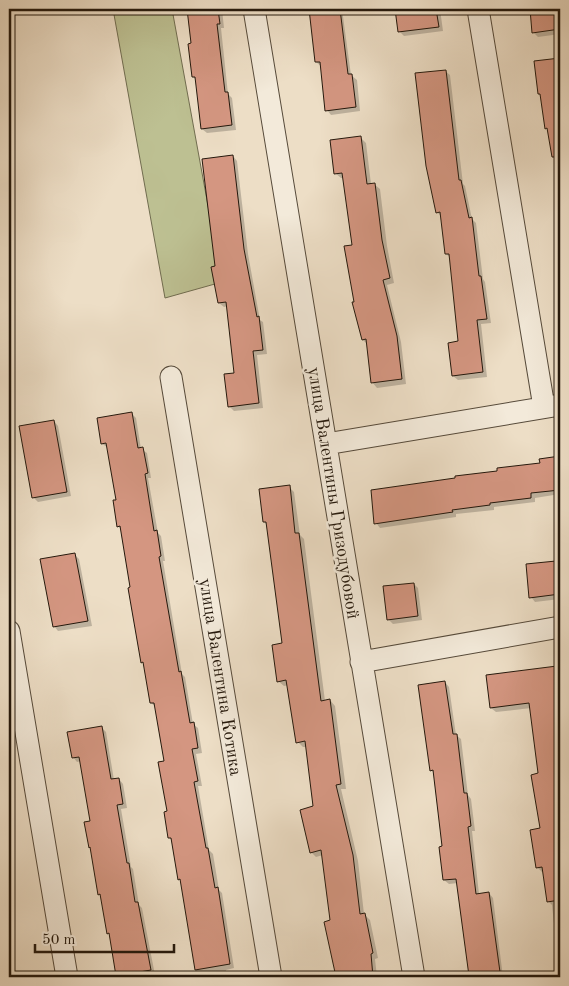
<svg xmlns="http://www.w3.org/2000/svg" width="569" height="986" font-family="'Old Standard TT',serif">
<rect width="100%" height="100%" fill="#eddec6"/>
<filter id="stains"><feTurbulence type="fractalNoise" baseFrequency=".004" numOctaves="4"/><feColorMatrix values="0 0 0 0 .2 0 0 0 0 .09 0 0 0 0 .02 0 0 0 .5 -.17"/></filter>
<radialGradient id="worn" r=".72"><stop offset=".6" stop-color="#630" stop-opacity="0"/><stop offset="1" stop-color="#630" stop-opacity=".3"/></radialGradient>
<path fill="#bdc092" stroke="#706c4f" d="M113,9H172L222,282L165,298Z"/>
<path fill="#0003" d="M188,9H222L224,28H221L228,94L232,98L236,130L207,133L202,129L197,81L193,77L192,44Z
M307,9H342L351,75L357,80L360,111L331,115L327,110L322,67L316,62L311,17L307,13Z
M397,9H440L443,31L404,36L399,31Z
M531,9H560V34L538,37L533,32Z
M560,59V172L559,159L553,154L549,131L546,128L542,97L539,94L535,62Z
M445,71L450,75L463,184L465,186L472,219L476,223L483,279L485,282L491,323L481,324L487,377L458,380L453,376L459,343L451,258L446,254L442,217L437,212Z
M361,138L366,143L371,184H374L380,189L387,246L394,283L387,285L401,342L406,384L377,388L372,382L368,345L363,340L356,302L353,246L344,178H341L335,173Z
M233,156L237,161L248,254L260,320L263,322L267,354L257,355L263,408L234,411L229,406L236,374L228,306L224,307L219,303L216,267Z
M132,414L136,418L141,449L147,453L151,478H148L158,533L161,536L165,561H163L182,674L185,677L193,724L198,728L202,753L196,754L202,786H198L209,850L213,854L219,890L222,893L234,968L226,970L227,977H197L182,882L179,879L172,841L169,837L165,762L156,707L151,703L122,530L118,526L117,501L109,448L102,444Z
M54,421L58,426L71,496L38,502L33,497Z
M560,457V494L535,498V502L494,507V510L456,514V517L380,528L376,523L498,472L541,464L540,460Z
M289,487L294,492L300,535L304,539L325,701L330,700L335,706L346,789H341L358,861L364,914L370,920L378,958L375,959L377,977H343L323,855L316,857L311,852L314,807L307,747H303L298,742L289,685L284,686L278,681L283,644L268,526L264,522Z
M74,554L79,559L92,626L58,631L54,626Z
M560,561V599L535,602L531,597L527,565Z
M414,584L418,588L422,620L393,624L388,619Z
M556,667L560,671V953L557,935L555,933L552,905L548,901L544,871L542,872L537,867L542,829L539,774L531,708L496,712L491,708Z
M445,682L449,687L456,735L461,739L468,795L471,799L475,831H472L479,894L489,893L493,898L503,977H470L458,883L449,884L444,880V847L435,774L431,770Z
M102,728L106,732L114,780L119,779L123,784L127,808L121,809L131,867L133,869L139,905L142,908L155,975L149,976V977H118L111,936L108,933L102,897L99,894L92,849L90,847L92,822L81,761L77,762L73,757Z"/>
<path fill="#d49681" stroke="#24180c" d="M187,9H218L220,24H217L225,92H228L232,125L201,129L195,77H192L188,44L191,43Z
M309,9H340L348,74H352L356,107L325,111L320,62H315Z
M395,9H436L439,27L398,32Z
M530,9H560V29L532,33Z
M560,58V157H552L547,128L545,129L540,94H538L534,61Z
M446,70L459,180H461L469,218L472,217L479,276H481L487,319L477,320L483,372L452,376L448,343L458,341L449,254H445L440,212L436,213L426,166L415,73Z
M361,136L367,184L375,183L382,240L390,278L383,280L397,336L402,379L371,383L366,339L362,340L352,302H354L344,246L352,245L342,173L334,174L330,140Z
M233,155L244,249L257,317L259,316L263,350L253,351L259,403L228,407L224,374L234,373L226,302L218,303L211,267L215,266L202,159Z
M132,412L138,448L143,447L148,473L145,474L154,531L157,530L161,556L159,557L179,672L181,671L190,723L194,722L198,748L192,749L198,781L194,782L206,848H208L215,888L218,887L230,964L195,970L180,879L178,880L171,838H168L164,812L167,811L158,762L164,761L154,703H150L143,662L141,663L128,588L130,587L120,526L117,527L113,500H116L106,443L101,444L97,418Z
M54,420L67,492L32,498L19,426Z
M560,456V490L531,493V498L490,503V505L452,510L453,512L374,524L371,490L455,478V476L497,471V468L540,463L539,459Z
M290,485L295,533H299L321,701L330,699L341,784L336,785L353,855L360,914L365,913L373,953L371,954L373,977H336L324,922L330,920L321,850L310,853L300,810L313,806L305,741L296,743L286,680L277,682L272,645L282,643L266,522H263L259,489Z
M75,553L88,621L53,627L40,559Z
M556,561L560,594L529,598L526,564Z
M414,583L418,616L387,620L383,586Z
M557,666L560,695V900L547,902L542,867L536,868L530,830L540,828L531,775L538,773L529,703L490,708L486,675Z
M445,681L453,734H457L464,793H467L471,826L468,827L476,894L489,892L500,972L469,976L456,879L443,880L439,847L442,846L433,770L430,771L418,685Z
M102,726L111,779L119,778L123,804L117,805L127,863H129L135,902H138L151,970L116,976L109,933L107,934L100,894L98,895L90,847L89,848L84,822L90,821L79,757L72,758L67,732Z"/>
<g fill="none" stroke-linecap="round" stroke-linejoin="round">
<g stroke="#564a3a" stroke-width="23">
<path id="minor" d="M254,9L414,977
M478,9L544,407
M171,377L271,977
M326,444L560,405
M9,631L67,977
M361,662L560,627"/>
</g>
<use href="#minor" stroke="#f3eada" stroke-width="21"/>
</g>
<g text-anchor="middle" stroke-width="5" stroke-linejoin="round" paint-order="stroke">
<g font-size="18" fill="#24180c" stroke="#f3eada">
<text transform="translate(334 493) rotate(81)" y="6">улица Валентины Гризодубовой</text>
<text transform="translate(221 677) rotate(81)" y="6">улица Валентина Котика</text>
</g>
</g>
<rect width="569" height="986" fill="none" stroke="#eddec6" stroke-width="30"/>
<rect x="10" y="10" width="549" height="966" fill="none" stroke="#24180c" stroke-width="2.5"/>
<rect x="15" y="15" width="539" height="956" fill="none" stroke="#24180c"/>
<path d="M35 944v8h139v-8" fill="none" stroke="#24180c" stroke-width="2.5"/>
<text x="42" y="944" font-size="15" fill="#24180c" stroke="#f3eada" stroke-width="4" paint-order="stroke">50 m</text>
<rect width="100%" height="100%" filter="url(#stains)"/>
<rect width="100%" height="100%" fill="url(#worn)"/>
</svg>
